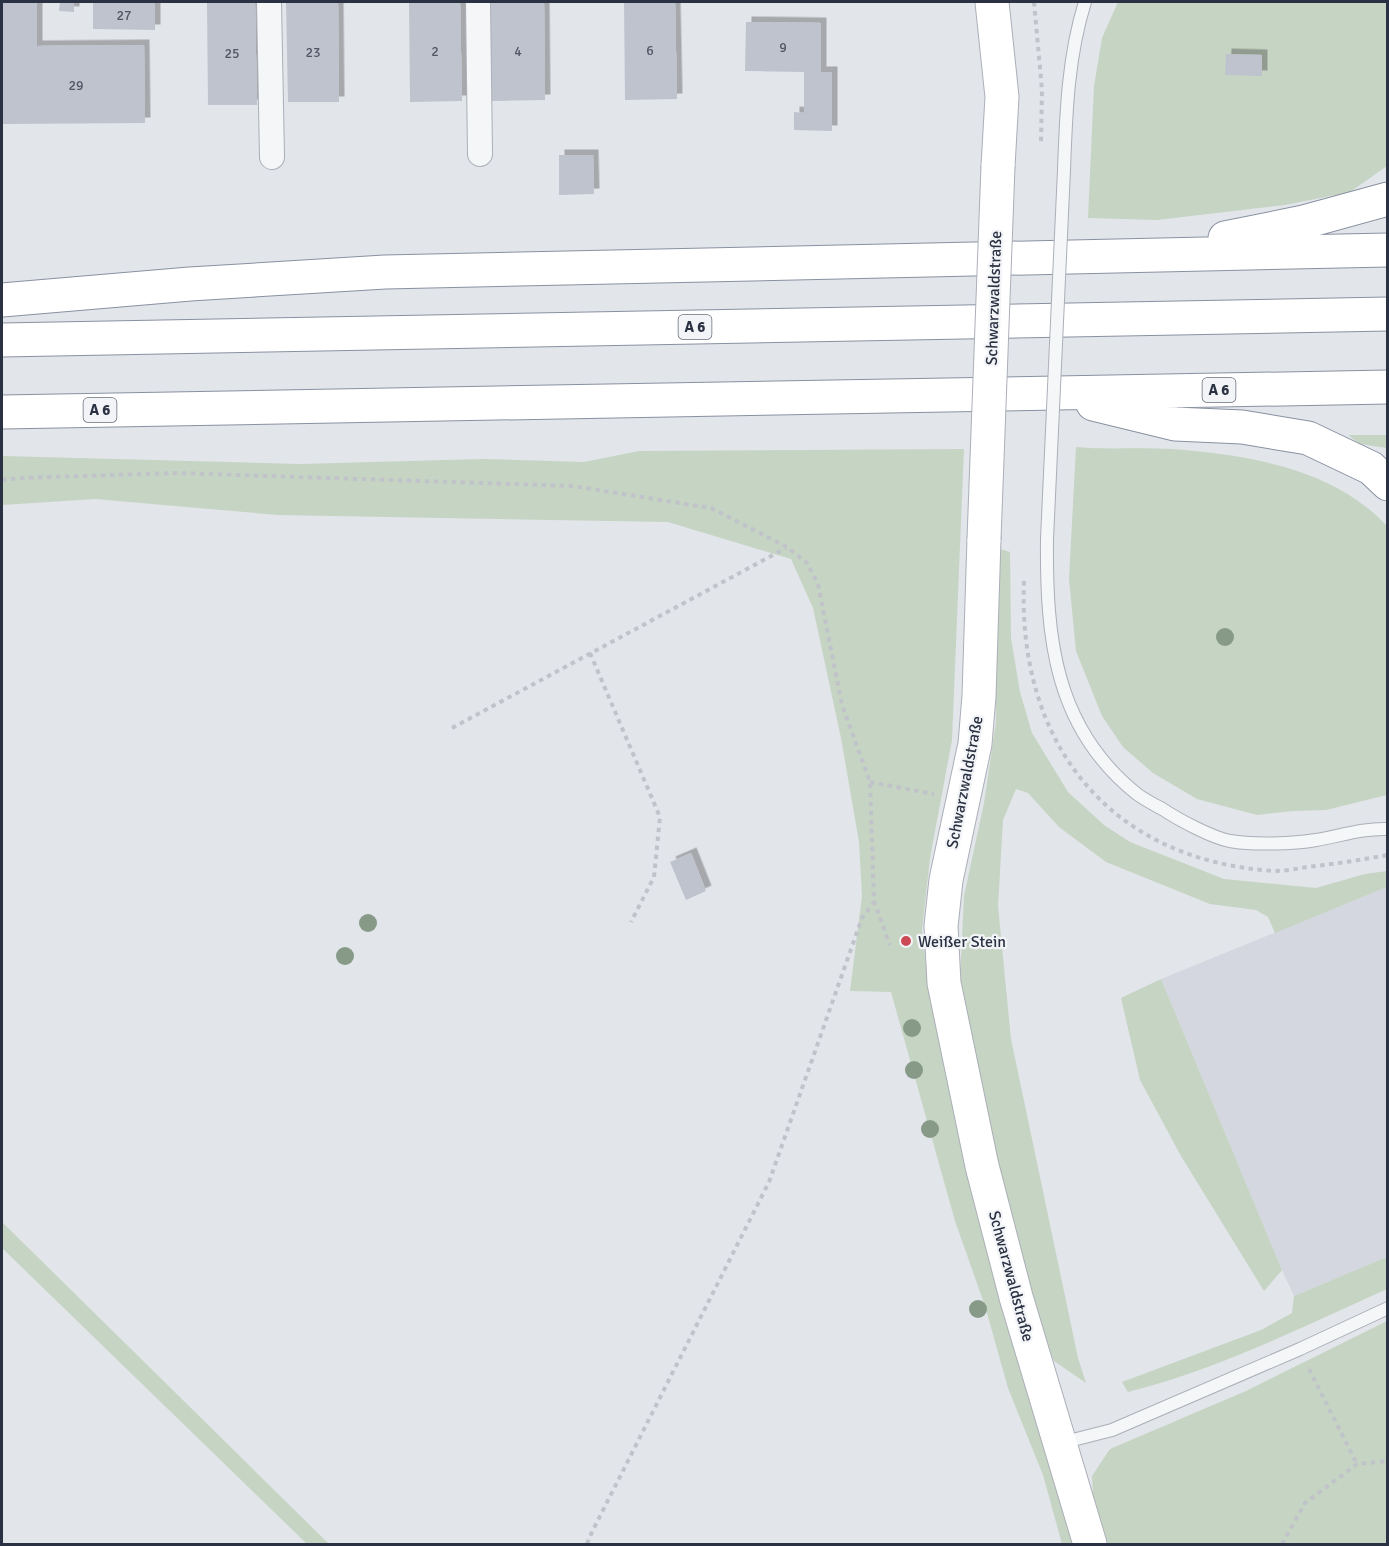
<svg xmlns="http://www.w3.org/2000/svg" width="1389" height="1546" font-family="Signika,sans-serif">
<defs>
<filter id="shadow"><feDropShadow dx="5.5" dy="-5.5" stdDeviation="0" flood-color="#0004"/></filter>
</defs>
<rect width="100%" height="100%" fill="#e2e5ea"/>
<path fill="#d4d7df" d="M1387,887V1257L1294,1296L1282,1270L1161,979Z"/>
<path fill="#c6d4c3" d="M1118,2H1387V166L1350,192L1285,205L1157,220L1088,218L1094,86L1102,38Z
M1348,435H1387V448L1360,444Z
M1076,447C1108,450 1140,447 1172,449C1248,455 1333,468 1387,526V795L1326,810L1292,811L1257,815L1197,799L1153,773L1123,747L1102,716L1076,651L1069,579Z
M964,449L952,740L930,858L922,930L928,983L1079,1544H1062L1043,1475L1008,1388L985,1306L955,1221L891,992L850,991L862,896L859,842L841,738L813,608L791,559L668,522L278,515L95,499L2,505V456L300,464L483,459L584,462L639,451Z
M1000,549L1010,552L1011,638L1020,692L1032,733L1068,792L1104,825L1130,842L1224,879L1316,888L1365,874L1387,871V887L1275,933L1268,917L1256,910L1210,904L1106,862L1059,827L1028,793L1016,789L1003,820L998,906L1011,1039L1078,1358L1086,1383L1054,1361L1043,1334L994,1163L960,979L964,896L984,803L996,722L995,614Z
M1161,979L1282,1270L1264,1291L1181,1156L1140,1080L1121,998Z
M2,1222L329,1544H307L2,1248Z
M1387,1257V1289C1303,1327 1218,1369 1128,1392L1122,1382L1261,1330L1292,1313L1294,1296Z
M1387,1321V1544H1108L1093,1494L1092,1476L1110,1449L1246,1391Z"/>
<path fill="#bfc3cd" filter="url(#shadow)" d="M2,2H37V46L144,45L145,123L2,124Z
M60,2H74V12L59,11Z
M93,2H155V30L93,29Z
M207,2H255L257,105H208Z
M286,2H338L339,102H288Z
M409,2H460L462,101L410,102Z
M490,2H544L545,100L492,101Z
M624,2H675L677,99L625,100Z
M746,22L821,23V72H832V131L794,130V112L804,113V72L745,71Z
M1226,54L1262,55V76L1225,75Z
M559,155H593L594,194L559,195Z
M691,853L706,891L686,900L670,862Z"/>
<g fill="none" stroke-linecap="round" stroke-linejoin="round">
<g stroke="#abafb8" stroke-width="14">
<path id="service" d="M1064,170C1066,113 1068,56 1085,2
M1047,539C1046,637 1054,728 1137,794C1145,800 1155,805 1164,810C1179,820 1213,838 1230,841C1252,845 1294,844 1316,840C1340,836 1363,828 1388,829
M1061,1443L1112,1430L1300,1349L1388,1308"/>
</g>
<g stroke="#abafb8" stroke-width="26">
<path id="minor" d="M269,2L272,157
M478,2L480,154"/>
</g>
<g stroke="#abafb8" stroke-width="35">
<path id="secondary" d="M992,2L1002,97L998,166
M984,539L979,696L975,744L946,880L941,926L944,983L982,1166L1016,1297L1090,1544"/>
</g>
<g stroke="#8991a1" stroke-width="35">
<path id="motorway" d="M1225,238L1304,222L1388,199
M2,300L190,284L385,272L1388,250
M2,340L1388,314
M1093,404L1175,424L1242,427L1308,438L1371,468L1388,484
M2,412L1388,387"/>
</g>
<path stroke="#c0c3c9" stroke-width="4" stroke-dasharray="4.5 4.5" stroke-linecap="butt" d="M1034,2L1042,90L1041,144
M2,480L20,478L177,473L573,486L711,508L787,547L807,563L818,584L842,705L870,782L874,901L890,945
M1024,581C1017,743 1109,861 1275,871C1285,871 1296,869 1307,867C1334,864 1361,860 1388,855
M590,653L660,817L654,877L631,922
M452,728L786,548
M870,782L934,794
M1309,1369L1357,1464
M587,1544L592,1532L769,1182L862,918L874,902
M1282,1544L1305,1503L1357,1464L1388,1461"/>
<use href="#service" stroke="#f5f6f8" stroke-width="12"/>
<use href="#minor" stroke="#f5f6f8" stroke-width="24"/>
<use href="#secondary" stroke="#fff" stroke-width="33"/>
<use href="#motorway" stroke="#fff" stroke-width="33"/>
<g stroke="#abafb8" stroke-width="14" stroke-linecap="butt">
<path id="service-bridge" d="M1047,539L1064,170"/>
</g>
<g stroke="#abafb8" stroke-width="35" stroke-linecap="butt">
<path id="secondary-bridge" d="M984,539L998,166"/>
</g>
<use href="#service-bridge" stroke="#f5f6f8" stroke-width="12"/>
<use href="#secondary-bridge" stroke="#fff" stroke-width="33"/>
</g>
<g fill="#879a88">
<circle cx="1225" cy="637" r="9"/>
<circle cx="368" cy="923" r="9"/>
<circle cx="345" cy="956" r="9"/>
<circle cx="912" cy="1028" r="9"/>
<circle cx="914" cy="1070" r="9"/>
<circle cx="930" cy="1129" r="9"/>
<circle cx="978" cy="1309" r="9"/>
</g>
<circle fill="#cc4a55" stroke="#f2f4f7" stroke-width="2" cx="906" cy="941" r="6"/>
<g text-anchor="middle" stroke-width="4.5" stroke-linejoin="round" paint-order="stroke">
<g font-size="14" fill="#4f5665">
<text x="124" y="20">27</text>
<text x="783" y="52">9</text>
<text x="650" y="55">6</text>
<text x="435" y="56">2</text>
<text x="518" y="56">4</text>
<text x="313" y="57">23</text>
<text x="232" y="58">25</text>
<text x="76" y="90">29</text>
</g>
<g fill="#f2f4f7" stroke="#666c78" stroke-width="1.5">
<rect x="678.5" y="315" width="33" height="24" rx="4.5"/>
<rect x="1202.5" y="378" width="33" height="24" rx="4.5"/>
<rect x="83.5" y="398" width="33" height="24" rx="4.5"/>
</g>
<g font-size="15" font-weight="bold" fill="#2a3142">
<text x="695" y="332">A 6</text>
<text x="1219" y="395">A 6</text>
<text x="100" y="415">A 6</text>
</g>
<g font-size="16" fill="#2a3142" stroke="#f2f4f7">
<text transform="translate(993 298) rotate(-88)" y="6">Schwarzwaldstraße</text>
<text transform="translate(964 782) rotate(-79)" y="6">Schwarzwaldstraße</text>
<text transform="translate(1012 1276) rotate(75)" y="6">Schwarzwaldstraße</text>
</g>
<g font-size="16" fill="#2a3142" stroke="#f2f4f7" text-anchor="start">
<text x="918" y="947">Weißer Stein</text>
</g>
</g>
<rect width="1389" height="1546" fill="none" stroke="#2a3142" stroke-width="6"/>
</svg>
